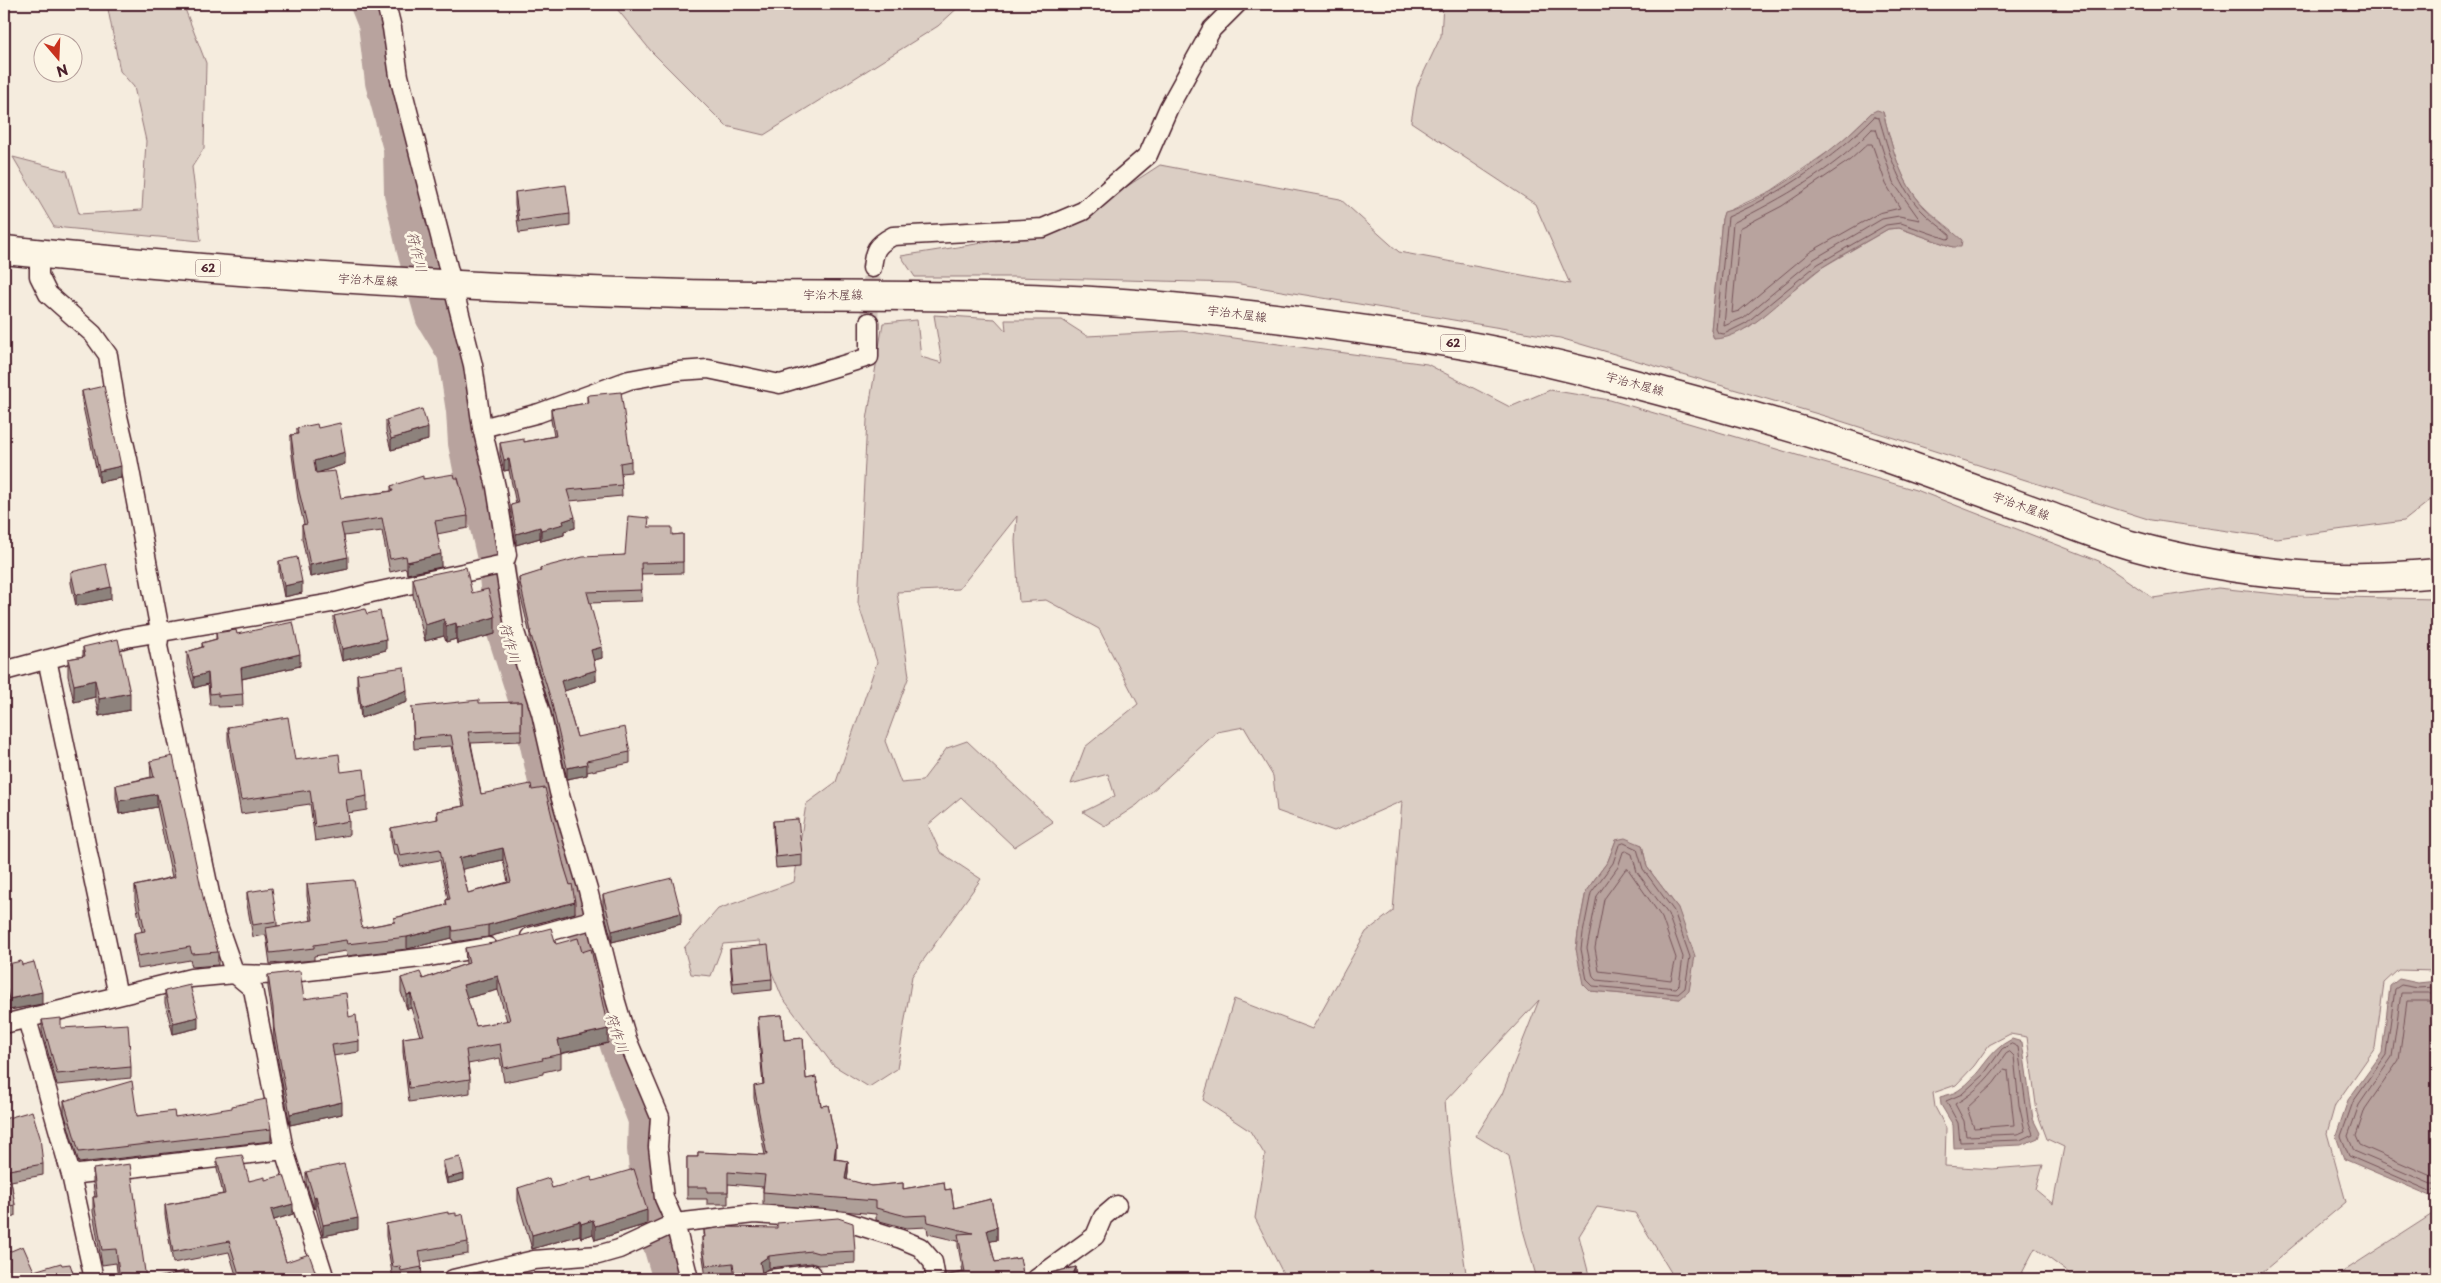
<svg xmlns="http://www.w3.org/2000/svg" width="2441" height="1283" font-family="'Playpen Sans','Klee One',sans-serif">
<rect width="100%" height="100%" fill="#f5ecde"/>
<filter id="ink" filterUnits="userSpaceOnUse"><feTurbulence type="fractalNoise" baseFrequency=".02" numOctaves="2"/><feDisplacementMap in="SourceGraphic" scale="10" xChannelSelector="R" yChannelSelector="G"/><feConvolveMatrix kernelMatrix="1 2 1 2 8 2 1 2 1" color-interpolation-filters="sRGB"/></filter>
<g filter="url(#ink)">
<path fill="#dbcec4" stroke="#927678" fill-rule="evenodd" d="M107,4H183L206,63L204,148L192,167L201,241L54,227L13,157L67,171L79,214L142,210L146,141L134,87L120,71Z
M613,4H962L938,26L764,135L726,126L651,51Z
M1443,4H2437V495L2404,521L2277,538L2151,520L1828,417L1560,338L1234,283L1014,277H915L901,256L1058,231L1160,165L1340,199L1399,252L1570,284L1535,204L1411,122L1417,87L1441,36ZM1883,112C1892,146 1899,182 1925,207C1934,216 1943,223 1952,230L1953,247L1899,228L1888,229L1821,268L1749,327L1714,339L1711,330L1722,219L1724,213L1771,191L1838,145L1871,113Z
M934,315L995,319L1006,331L1005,320H1062L1087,336L1182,331L1427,364L1510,407L1550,390L1610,400L1919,491L2099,561L2153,598L2218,588L2294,596L2437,599V971L2398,970L2384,983L2375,1048L2335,1105L2327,1133L2346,1202L2254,1279H2077L2035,1248L2019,1279H1675L1635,1213L1597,1207L1579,1236L1590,1279H1537L1523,1230L1509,1156L1476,1136L1502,1094L1539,1000L1445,1101L1451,1170L1466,1273L1463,1279H1286L1255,1218L1265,1155L1250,1131L1203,1100L1234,999L1312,1029L1366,932L1393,911L1402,801L1334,831L1277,811L1273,776L1244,727L1217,732L1137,805L1105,826L1083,812L1115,796L1108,774L1071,784L1085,747L1138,704L1099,629L1046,600L1019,602L1015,541L1017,516L959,589L897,592L909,676L885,741L901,783L922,781L947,748L967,741L1053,822L1014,847L961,797L928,825L940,852L981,879L912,976L897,1069L869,1087L833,1065L782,997L759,941L723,944L711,976L691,974L684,948L718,909L794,882L806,804L836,782L877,662L858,603L867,420L883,323L917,320L921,357L942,363ZM1616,840L1642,845L1647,867L1678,908L1680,999L1590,991L1576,949L1578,933L1586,891L1608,861ZM2010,1034L2027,1037L2037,1112L2047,1139L2064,1147L2053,1204L2036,1190L2043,1165L1992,1169L1945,1166L1946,1128L1935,1107L1933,1093L1956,1085L1974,1066L1989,1045Z
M2437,1211V1279H2336L2338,1275Z"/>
<path fill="#b8a39e" stroke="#8c6e70" d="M1877,110L1883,112C1892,146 1899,180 1924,207C1936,219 1950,229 1962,240L1961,247H1953L1899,228L1888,229C1866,242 1842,254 1821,268C1791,288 1750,339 1714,339L1711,330L1722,219L1724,212C1768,202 1840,146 1871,113Z
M1625,838L1642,845L1647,867L1678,908L1695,956L1689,991L1680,999L1590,991L1583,984L1576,949L1578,933L1586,891L1608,861L1616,840Z
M2399,979L2418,983L2437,981V1194L2431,1196L2344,1159L2336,1136L2348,1100L2382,1053L2390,986Z
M2012,1039L2022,1042L2033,1119L2040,1133L2038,1138L2021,1145L1954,1148L1953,1125L1941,1105L1940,1097C1946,1095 1954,1094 1959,1090C1981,1076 1987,1051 2012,1039Z"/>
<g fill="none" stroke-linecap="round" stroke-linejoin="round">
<path stroke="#765459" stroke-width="1" d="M1874,117L1879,118C1889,151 1896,182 1920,209C1929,219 1940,226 1950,235V238L1947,239L1901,223L1886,225L1818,264L1746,323L1724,334L1718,333L1716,329L1728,217C1782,193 1832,160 1874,117Z
M1872,129H1876L1893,182L1920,220L1899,216L1882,219L1814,259L1743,318L1724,326L1733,223C1782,198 1834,170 1872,129Z
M1868,144H1872L1886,184L1900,208L1879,213L1810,252L1739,311L1732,313L1740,228L1782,206L1850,160Z
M1624,843L1637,849L1643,869L1674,911L1690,957L1685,988L1678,994L1593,986L1587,980L1581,949L1583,933L1591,893L1613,863L1619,845Z
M1626,851L1632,854L1637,872L1668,914L1683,957L1679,985L1676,988L1596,980L1593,977L1587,948L1597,896L1618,867L1623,852Z
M1628,869L1662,918L1676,958L1671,980L1599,971L1595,948L1604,899L1625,870Z
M2437,987L2418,988L2401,985L2395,989L2386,1055L2353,1102L2341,1136L2349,1156L2430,1191L2437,1190
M2437,993H2401L2392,1057L2359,1105L2348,1136L2354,1151L2431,1184H2437
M2437,1001H2407L2399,1060L2365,1109L2356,1136L2360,1145L2431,1176H2437
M2012,1044L2018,1047L2028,1120L2033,1134L2020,1140L1960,1142L1958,1123L1946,1101L1962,1094L1984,1074L2002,1049Z
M2010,1052L2014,1056L2019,1105L2025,1131L2018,1134L1966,1136L1964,1121L1955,1104C1977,1092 1991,1075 2006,1054Z
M2004,1070L2008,1071L2014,1125L1974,1128L1967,1108L1993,1084Z"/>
<path stroke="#b8a39e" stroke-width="38" d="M369,4L377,24L384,82L402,148L403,193L415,247L434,316L456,352L465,411L467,443L476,489L486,514L496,558L503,623L533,717L550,795L608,1008L619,1045L647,1120L646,1149L652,1211L672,1279"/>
<path stroke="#d3c3ba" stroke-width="18" stroke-dasharray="18 9" stroke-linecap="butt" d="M869,322L872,268"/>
<g stroke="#4a1f2b" stroke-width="21">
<path id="street" d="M386,4L392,28L399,76L473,365L482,428L496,487L507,555L504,564L515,632L541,713L559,792L588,890L616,1002L627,1039L660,1117L658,1147L664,1198L675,1223L689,1279
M39,253V276L48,294L93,334L108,355L117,412L128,459L160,631L158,646L215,917L235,974L253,989L284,1150L325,1279
M872,268C874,250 876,245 893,236L1043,228L1083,211L1148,155L1169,107L1212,29L1237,4
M482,428L539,413L629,380L679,371L708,369L780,384L869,357V322
M47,659L118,996
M4,671L126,638L332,603L371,593L504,564
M530,937L595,919
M27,1019L71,1175L94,1279
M4,1024L191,978L235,974L274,975L429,957L488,947
M71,1175L284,1150
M453,1279L534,1260L598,1255L619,1249L675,1223L754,1214L841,1220L901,1239L920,1247L933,1262L936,1279
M770,1279L812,1274L813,1279
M1036,1279L1095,1236L1103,1217L1117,1205"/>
</g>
<g stroke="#4a1f2b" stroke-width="31">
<path id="primary" d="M4,250C230,273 458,288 685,294C826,297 967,293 1107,302C1219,309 1330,324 1440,341C1506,351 1570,367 1634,384C1714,405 1794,427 1873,453C1931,473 1990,495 2048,516C2075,526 2102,537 2130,545C2231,573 2333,584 2437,573"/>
</g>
<use href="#street" stroke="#fcf5e5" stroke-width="18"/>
<use href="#primary" stroke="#fcf5e5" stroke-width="28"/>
</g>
<path fill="#ae9f98" stroke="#4a1f2b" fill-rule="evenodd" d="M515,192L570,214V226L519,233L515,204Z
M82,391L121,478L99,482L82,402Z
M587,396L631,461V472L621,473L622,496L570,501L575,528L564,531V535L541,541L540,538L516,545L511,516V505L516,504L509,470L504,471L500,454V443L524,442L554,436L551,420V409L587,403Z
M386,420L428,440L391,450L386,431Z
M297,428H318L345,464L317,473L341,498L391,491V486L423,479L455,478L468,516V528L437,534L441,567L407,574L406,568L390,572L382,531L344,536L348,569L310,577L302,538V525L304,524L298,499L291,448V435L297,434Z
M649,527L672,535L683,534V573L641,574L642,601L590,603L602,658L594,660L596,681L564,691L577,737L630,752V763L587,772V775L567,779L551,711L530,643V635L519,589V578L540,572V568L625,555Z
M279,561L302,593L284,597L279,572Z
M71,572L111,599L76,606L71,583Z
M413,578L472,593L495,634L457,644L456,639L446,642L444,636L425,641L413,595Z
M367,614L386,650L342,661L334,628V616Z
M216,633L237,634L300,666L242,679L243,706L218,707V705H210L208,684L194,688L187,664V652L202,647V643L216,639Z
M83,647L130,710L99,716L95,697L74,702L68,676V659L83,656Z
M357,674L407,702L361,718L357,686Z
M521,702V741L471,743L481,794L532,790L564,866L575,913L488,937L453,942L452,938L407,949L347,956L346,951L314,956V960L270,964L266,935L253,937L247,904V892L277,921V926L311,921L307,896V884L362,928L394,922V918L446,905V900L448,899L440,860L400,867L397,855H394L391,839V828L437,820V811L463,806L451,746L414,749L412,707ZM503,860L508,882L468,893L462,869Z
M228,727L295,760L341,772L367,796V810L348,813L349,821V835L315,841L310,804L241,814L228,740Z
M150,761L205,906L218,952V965L192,967L190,960L138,969L134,947V933L142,932L135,899V886L172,877L157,807L119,814L116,798V785L151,777Z
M773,821L802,854V866L776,868L773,832Z
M603,895L681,924L612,942L603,906Z
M556,944L608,1043L561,1054V1068L543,1072V1074L504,1082L500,1058L468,1064L470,1079V1093L409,1102L403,1052V1038L420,1036L411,1008L407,1009L401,992V978L423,979L466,964L465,948ZM498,990L507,1021L476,1026L467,998Z
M730,949L772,979V990L733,994L730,960Z
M4,965H22L42,1004L9,1010L4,989Z
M268,975L304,999L349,1017L359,1041V1052L333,1056L342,1114L290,1125L274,1040L273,1020L268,987Z
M165,991L198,1028L173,1034L165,1003Z
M782,1015L784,1040L803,1038L806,1079L816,1077L821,1106L828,1105L836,1144L835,1159L848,1161V1173L847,1180L871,1186L903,1183V1189L944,1182L945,1190L951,1189L954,1208L991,1199L997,1227V1240L990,1241L995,1262L1020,1258L1024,1279L1076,1267V1279H925L963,1272L958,1246V1241L928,1234L927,1227L906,1228L876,1220V1214L763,1204V1187L728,1184V1204H707V1199H687V1157H698V1152L765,1155L754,1098V1086L763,1085L758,1029V1017Z
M42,1020L61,1028L131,1067V1078L57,1085L42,1031Z
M64,1101L137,1116L175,1117L271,1129V1141L79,1163L64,1112Z
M4,1119L43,1164V1175L11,1181L15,1205V1216L4,1218Z
M217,1158L249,1181L265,1180L293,1214L274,1220L286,1262L315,1271L236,1275L229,1252L173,1263L165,1215V1205L223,1194L217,1169Z
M443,1161L464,1180L447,1184L443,1167Z
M93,1169L146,1279H118L116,1263L102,1265L93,1212V1197H95L93,1183Z
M306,1172L358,1229L323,1236L316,1208L314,1209L306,1183Z
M593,1181L647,1224L595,1240L593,1234L581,1238L580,1235L532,1249L518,1201V1188H552Z
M448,1214L456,1216L468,1242V1254L421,1262L422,1279H401L400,1277L393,1279L386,1236V1224Z
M704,1230L855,1251V1263L818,1265L811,1263L769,1268L762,1273L773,1279H733V1275L706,1278L702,1250V1237H704Z"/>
<path fill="#8d827c" stroke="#4a1f2b" d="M428,428V440L391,450V439Z
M345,452V464L314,474V461Z
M509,459V470L504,471V460Z
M121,466V478L99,482V471Z
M575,517V528L564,531V535L541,541V530L563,521Z
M540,527V538L516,545V534Z
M441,554V567L407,574V562Z
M348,557V569L310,577V565Z
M302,582V593L284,597V586Z
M111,587V599L76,606V595Z
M495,617V634L457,644V628Z
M444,619V636L425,641V625Z
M456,623V639L446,642V626Z
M386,639V650L342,661V649Z
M602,647V658L591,661V650Z
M300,654V666L241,679V668Z
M596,670V681L561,692V681Z
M208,673V684L194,688V677Z
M95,680V697L74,702V685Z
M407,690V702L361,718V707Z
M130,693V710L99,716V699Z
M587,764V775L567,779V768Z
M157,794V807L119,814V801Z
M503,848V860L459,870V858Z
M575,902V913L488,937V925Z
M681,913V924L612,942V931Z
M452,926V938L407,949V937Z
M498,976V990L463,999V985Z
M42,992V1004L9,1010V999Z
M411,994V1008L407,1009V995Z
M198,1017V1028L173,1034V1023Z
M608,1029V1043L558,1054V1040Z
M342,1102V1114L290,1125V1114Z
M836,1144V1156L834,1171V1159Z
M848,1161V1173L845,1192V1179Z
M464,1174V1180L447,1184V1178Z
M316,1196V1208L314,1209V1197Z
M293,1204V1214L271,1221V1210Z
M647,1210V1224L595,1240V1226Z
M358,1218V1229L323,1236V1225Z
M593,1220V1234L581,1238V1224Z
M580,1221V1235L532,1249V1235Z
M997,1227V1240L987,1242V1230Z
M769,1256V1268L760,1274V1262Z
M1076,1267V1279H1071Z"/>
<path fill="#cab9b1" stroke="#4a1f2b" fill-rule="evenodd" d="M566,185L570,214L519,221L515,192Z
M104,386L121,466L99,471L82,391Z
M621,392L631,461L620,463L622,485L567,490L575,517L563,521L564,524L541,530L540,527L516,534L511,505L518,503L509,459L504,460L500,443L524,439V442L556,436L551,409L588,403L587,396L589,395Z
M422,409L428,428L391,439L386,420Z
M340,423L345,452L314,461L316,473L335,471L341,498L393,491L391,486L423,476V479L454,474L455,478H458L468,516L435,521L441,554L407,562L406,556L390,559L382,518L341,524L348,557L310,565L302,525L307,524L298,487L291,435L298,434L297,428L317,424L318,428Z
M628,516L649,518L648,527H672V535L683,534V562L641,563L642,590L587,592L602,647L591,650L596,670L561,681L577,737L625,727L630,752L586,761L587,764L567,768L551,700L530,632L531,631L519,578L541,571L540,568L583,557L625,555Z
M297,557L302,582L284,586L279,561Z
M106,564L111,587L76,595L71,572Z
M466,567L472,593L488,589L495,617L457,628L456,623L446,626L444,619L425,625L413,578Z
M365,609L367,614L380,611L386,639L342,649L334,616Z
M293,622L300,654L241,668L243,694L218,696V693L210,694L208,673L194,677L187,652L203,647L202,643L217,639L216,633L236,630L237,634Z
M118,639L130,693L99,699L95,680L74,685L68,659L85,656L83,647Z
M404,667L407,690L361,707L357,674Z
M479,700V703L521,702V730L468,732L481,794L531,784L532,790L545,788L564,866L570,885L572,884L575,902L488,925L453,931L452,926L407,937L347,944L346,940L314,945V948L270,953L266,928L313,920L307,884L354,880L362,928L395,922L394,918L447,905L446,900L450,899L440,849L400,856L397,843L394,844L391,828L438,819L437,811L465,806L451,735L414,738L412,707ZM503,848L511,882L468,893L459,858Z
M288,717L295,760L339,754L341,772L364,769L367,796L346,800L349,821L315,827L310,790L241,800L228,727Z
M173,756L205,906L218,952L192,954L190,947L138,956L134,933L145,931L135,886L175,877L157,794L119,801L116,785L154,777L150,761Z
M798,819L802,854L776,857L773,821Z
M672,878L681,913L612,931L603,895Z
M272,888L277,921L253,925L247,892Z
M551,928L556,944L578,938L582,952L591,949L608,1029L558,1040L561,1054L542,1058L543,1060L504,1068L500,1044L466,1050L470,1079L409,1088L403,1038L424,1035L411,994L407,995L401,978L420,972L423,979L469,963L465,948L493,943ZM498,976L510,1020L476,1026L463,985Z
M768,945L772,979L733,983L730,949Z
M21,961L22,965L34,962L42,992L9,999L4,978V965Z
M300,971L304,999L346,993L349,1017L356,1015L359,1041L332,1045L342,1102L290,1114L274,1028L273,1008L268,975Z
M190,985L198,1017L173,1023L165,991Z
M782,1015L784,1040L803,1038L806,1079L816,1077L821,1106L828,1105L836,1144L834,1159L848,1161L845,1179L871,1186L903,1183V1189L944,1182L945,1190L951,1189L954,1208L991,1199L997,1227L987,1230L995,1262L1020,1258L1024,1279L1076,1267L1071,1279H925L965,1272L958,1234L973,1233L928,1222L927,1215L906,1216L876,1208V1201L763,1192L765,1175L728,1172V1192H707V1187H687V1157H698V1152L767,1155L754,1086L764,1084L758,1017Z
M61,1018V1028L128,1024L131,1067L57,1074L42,1020Z
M132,1081L137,1116L174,1111L175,1117L232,1108V1106L266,1099L271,1129L79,1152L64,1101Z
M32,1111L40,1137L43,1164L9,1170L15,1205L4,1207V1119Z
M242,1155L249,1181L265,1177V1180L284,1175L293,1204L271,1210L286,1262L309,1254L315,1271L320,1279H217L239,1274L229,1241L173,1252L165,1205L225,1194L217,1158Z
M460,1157L464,1174L447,1178L443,1161Z
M130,1164L146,1279H120L116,1249L102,1250L93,1197H97L93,1169Z
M344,1164L358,1218L323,1225L316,1196L314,1197L306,1172Z
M634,1169L647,1210L595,1226L593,1220L581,1224L580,1221L532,1235L518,1188L549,1178L552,1188L591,1177L593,1181Z
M448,1212V1214L456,1213V1216L463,1214L468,1242L419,1251L422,1267L401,1271L400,1266L393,1267L386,1224Z
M838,1218L853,1223L855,1251L818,1253L811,1251L769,1256L760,1262L762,1273L773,1277V1279H735L733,1263L706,1266L702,1237H705L704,1230L725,1227L777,1228V1223Z
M23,1246L34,1271L61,1263L62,1265L70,1264L75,1279H4V1254Z
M188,1270L190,1279H153Z
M482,1271L484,1279H462L461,1276Z
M918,1277V1279H867Z"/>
</g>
<g text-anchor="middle" stroke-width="5" stroke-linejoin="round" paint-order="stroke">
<g fill="#fcf5e5" stroke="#7f5f63" stroke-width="1">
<rect x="195.5" y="259.5" width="25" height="17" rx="4"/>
<rect x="1440.5" y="334.5" width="25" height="17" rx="4"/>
</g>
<g font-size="11" font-weight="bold" fill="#4a1f2b">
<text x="208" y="272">62</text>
<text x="1453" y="347">62</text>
</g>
<g font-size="12" fill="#4a1f2b" stroke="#fcf5e5">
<text transform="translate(368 280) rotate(3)" y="4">宇治木屋線</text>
<text x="833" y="299">宇治木屋線</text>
<text transform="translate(1237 314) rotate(7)" y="4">宇治木屋線</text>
<text transform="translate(1635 384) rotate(15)" y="4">宇治木屋線</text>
<text transform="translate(2021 506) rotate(20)" y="4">宇治木屋線</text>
</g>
<g font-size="14" font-style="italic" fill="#704d53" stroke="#fcf5e5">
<text transform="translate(417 252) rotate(76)" y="5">符作川</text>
<text transform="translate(510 643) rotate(74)" y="5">符作川</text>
<text transform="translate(617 1033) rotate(71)" y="5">符作川</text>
</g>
</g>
<rect width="2441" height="1283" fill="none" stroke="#fcf5e5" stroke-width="20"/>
<rect x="10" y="10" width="2421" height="1263" fill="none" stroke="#4a1f2b" stroke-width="2" filter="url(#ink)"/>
<g transform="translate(58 58) rotate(161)"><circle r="24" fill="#fcf5e5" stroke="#b59f9b"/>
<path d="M0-4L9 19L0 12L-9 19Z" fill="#c8321e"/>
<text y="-8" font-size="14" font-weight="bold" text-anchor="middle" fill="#4a1f2b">N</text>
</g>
</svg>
